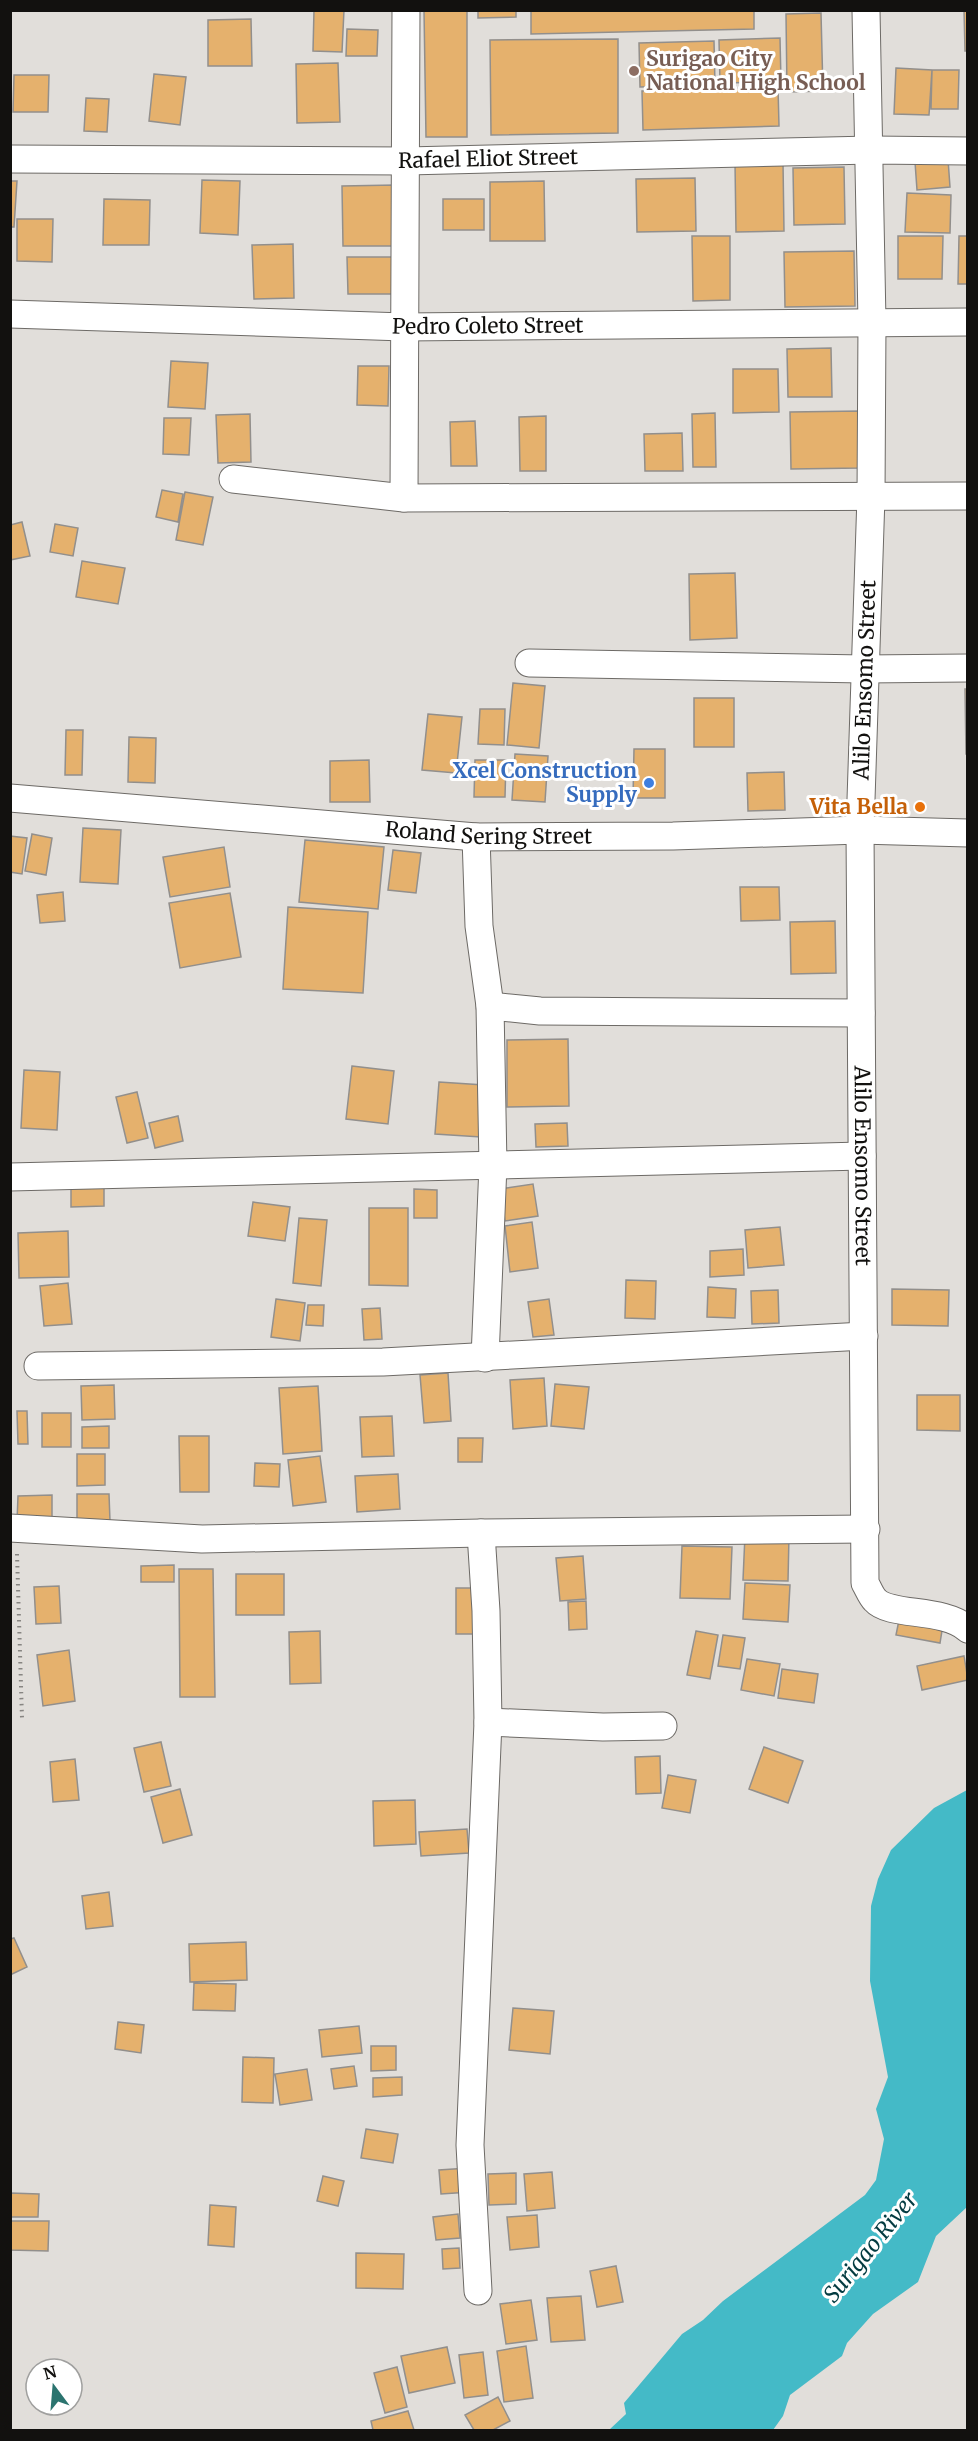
<svg xmlns="http://www.w3.org/2000/svg" width="978" height="2441" font-family="Merriweather,serif">
<rect width="100%" height="100%" fill="#e1deda"/>
<path fill="#44bac7" d="M967,1790V2207L936,2236L918,2282L873,2314L847,2343L842,2356L790,2395L783,2416L773,2430H609L626,2414L624,2403L682,2334L703,2320L723,2301L865,2195L876,2180L884,2139L876,2109L888,2077L870,1981L871,1906L878,1879L891,1850L934,1808Z"/>
<path fill="#e5b16d" stroke="#928f8c" stroke-width="1.5" d="M314,10H344L342,52L313,51Z
M424,10H467V137H426Z
M478,10H516V17L478,18Z
M531,10H754V29L531,34Z
M964,10H968V51H965Z
M821,13L823,91L787,92L786,14Z
M251,19L252,66H208V20Z
M347,29L378,30L377,56H346Z
M780,38L781,82L720,83L719,40Z
M618,39V133L491,135L490,40Z
M714,41L715,85L640,87L639,43Z
M338,63L340,122L297,123L296,64Z
M896,68L932,70L929,115L894,114Z
M932,70H959L958,109H931Z
M154,74L186,77L180,125L149,121Z
M14,75H49L48,112H13Z
M778,87L779,126L643,130L642,91Z
M86,98L109,99L107,132L84,131Z
M948,159L950,187L917,190L915,162Z
M783,162L784,231L736,232L735,163Z
M844,167L845,224L794,225L793,168Z
M695,178L696,231L637,232L636,179Z
M202,180L240,181L238,235L200,233Z
M10,181H17L14,227H10Z
M544,181L545,241H490V182Z
M395,185L396,246H343L342,186Z
M907,193L951,195L950,233L905,232Z
M104,199L150,200L149,245H103Z
M443,199H484V230H443Z
M17,219H53L52,262L17,261Z
M692,236H730V300L693,301Z
M898,236H943L942,279H898Z
M959,236H968V284H958Z
M293,244L294,298L254,299L252,245Z
M854,251L855,306L785,307L784,252Z
M347,257H400V294H348Z
M831,348L832,397H788L787,349Z
M171,361L208,363L205,409L168,407Z
M358,366H389L388,406L357,405Z
M733,369H778L779,412L733,413Z
M860,411V468L791,469L790,412Z
M715,413L716,467H693L692,414Z
M250,414L251,462L218,463L216,415Z
M546,416V471H520L519,417Z
M164,418H191L189,455L163,454Z
M475,421L477,466H451L450,422Z
M682,433L683,471H645L644,434Z
M162,490L183,494L178,522L156,517Z
M185,492L213,497L203,545L176,540Z
M22,522L30,556L10,560V525Z
M55,524L78,528L73,556L50,552Z
M82,561L125,568L118,604L76,597Z
M735,573L737,638L690,640L689,574Z
M513,683L545,686L539,748L507,745Z
M965,689H968V754H966Z
M694,698H734V747H694Z
M480,709H505L504,745L478,744Z
M428,714L462,717L456,773L422,770Z
M66,730H83L82,775H65Z
M129,737L156,738L155,783L128,782Z
M634,749H665V798H633Z
M515,754L548,756L545,802L512,800Z
M369,760L370,802H330V761Z
M475,760H506L505,797H474Z
M784,772L785,810L748,811L747,773Z
M83,828L121,830L118,884L80,882Z
M32,834L52,838L46,875L25,871Z
M10,836L27,838L22,874L10,872Z
M305,840L384,847L378,909L299,902Z
M224,847L230,887L170,897L163,857Z
M393,850L421,853L416,893L388,890Z
M740,887H779L780,920L741,921Z
M63,892L65,921L40,923L37,895Z
M230,893L241,957L180,968L169,903Z
M288,907L368,912L363,993L283,989Z
M835,921L836,973L791,974L790,922Z
M568,1039L569,1106L507,1107V1040Z
M352,1066L394,1071L388,1124L346,1119Z
M24,1070L60,1072L57,1130L21,1128Z
M439,1082L484,1085L481,1137L435,1134Z
M137,1092L148,1138L127,1143L116,1097Z
M178,1116L183,1141L155,1148L149,1123Z
M567,1123L568,1146L536,1147L535,1124Z
M533,1184L538,1216L505,1221L500,1189Z
M71,1186L104,1187V1206L71,1207Z
M414,1189L437,1190V1218H414Z
M253,1202L290,1207L285,1241L248,1236Z
M369,1208H408V1286L369,1285Z
M299,1218L327,1220L321,1286L293,1283Z
M532,1222L538,1268L510,1272L505,1226Z
M780,1227L784,1265L748,1268L745,1230Z
M68,1231L69,1277L19,1278L18,1233Z
M743,1249L744,1275L710,1277V1251Z
M626,1280L656,1281L655,1319L625,1318Z
M68,1283L72,1324L44,1326L40,1286Z
M708,1287L736,1289L735,1318L707,1317Z
M892,1289L949,1290L948,1326L892,1325Z
M778,1290L779,1323L752,1324L751,1291Z
M276,1299L305,1303L300,1341L271,1337Z
M549,1299L554,1335L533,1337L528,1302Z
M308,1305H324L323,1326L306,1325Z
M380,1308L382,1339L364,1340L362,1309Z
M448,1373L451,1421L424,1423L420,1375Z
M544,1378L547,1426L513,1429L510,1380Z
M555,1384L589,1387L584,1429L551,1426Z
M114,1385L115,1419L82,1420L81,1386Z
M318,1386L322,1451L283,1454L279,1388Z
M917,1395H960V1431L917,1430Z
M17,1411H27L28,1444H18Z
M42,1413H71V1447H42Z
M392,1416L394,1456L362,1457L360,1417Z
M109,1426V1448H82V1427Z
M179,1436H209V1492H180Z
M458,1438H483L482,1462H458Z
M77,1454H105V1485L77,1486Z
M320,1456L326,1502L293,1506L288,1460Z
M255,1463L280,1464L279,1487L254,1486Z
M398,1474L400,1509L357,1512L355,1476Z
M77,1494H109L110,1521H77Z
M52,1495V1521H17L18,1496Z
M745,1535L789,1536L788,1581L743,1580Z
M682,1546L732,1547L730,1599L680,1598Z
M583,1556L586,1599L560,1601L556,1558Z
M174,1565V1582H141V1566Z
M179,1569H213L215,1697H180Z
M236,1574H284V1615H236Z
M745,1583L790,1585L788,1622L743,1619Z
M59,1586L61,1623L36,1624L34,1587Z
M456,1588H483L484,1634H456Z
M586,1601L587,1629L569,1630L568,1602Z
M901,1610L944,1618L940,1643L896,1635Z
M320,1631L321,1683L290,1684L289,1632Z
M696,1631L718,1635L710,1679L687,1675Z
M723,1635L745,1638L740,1669L718,1666Z
M69,1650L75,1701L43,1706L37,1655Z
M964,1656L968,1680L922,1690L917,1666Z
M747,1659L780,1664L774,1696L741,1690Z
M782,1669L818,1674L814,1703L778,1698Z
M161,1742L171,1786L144,1792L134,1748Z
M764,1747L803,1761L788,1803L749,1789Z
M660,1756L661,1793L636,1794L635,1757Z
M75,1759L79,1800L53,1802L50,1762Z
M668,1775L696,1780L690,1813L662,1808Z
M180,1789L192,1835L163,1843L151,1797Z
M415,1800L416,1844L374,1846L373,1801Z
M467,1829L469,1853L421,1856L419,1832Z
M109,1892L113,1926L86,1929L82,1896Z
M14,1938L27,1967L10,1975V1939Z
M246,1942L247,1980L190,1982L189,1944Z
M194,1983L236,1984L235,2011L193,2010Z
M513,2008L554,2011L550,2054L509,2050Z
M118,2022L144,2025L141,2053L115,2049Z
M359,2026L362,2053L322,2057L319,2030Z
M371,2046H396V2070L371,2071Z
M243,2057L274,2058L273,2103L242,2102Z
M354,2066L357,2086L334,2089L331,2069Z
M307,2069L312,2100L280,2105L275,2074Z
M402,2077V2095L373,2097V2078Z
M366,2129L398,2134L393,2163L361,2158Z
M468,2168L470,2192L441,2194L439,2170Z
M552,2172L555,2208L527,2211L524,2174Z
M516,2173V2204L489,2205L488,2174Z
M323,2176L344,2181L338,2206L317,2201Z
M10,2193L39,2194L38,2217H10Z
M210,2205L236,2207L234,2247L208,2245Z
M458,2214L460,2238L436,2240L433,2217Z
M537,2215L539,2247L510,2250L507,2217Z
M10,2221H49L48,2251L10,2250Z
M459,2248L460,2268L443,2269L442,2249Z
M356,2253L404,2254L403,2289L356,2288Z
M616,2266L623,2302L597,2307L590,2271Z
M581,2296L585,2340L551,2342L547,2298Z
M531,2300L537,2340L506,2344L500,2304Z
M526,2346L533,2398L504,2402L497,2351Z
M447,2347L455,2383L409,2393L401,2356Z
M483,2352L488,2395L464,2398L459,2355Z
M397,2367L407,2407L385,2413L374,2373Z
M498,2397L510,2421L493,2430H474L465,2415Z
M408,2411L414,2430H373L371,2421Z"/>
<g fill="none" stroke-linecap="round" stroke-linejoin="round">
<g stroke="#6d6a66" stroke-width="29">
<g id="street">
<path id="s1" d="M866,10L872,322L871,496L860,830L865,1583C868,1588 871,1596 875,1600C890,1617 943,1607 968,1629"/>
<path id="s2" d="M10,159L407,161L871,150L968,151"/>
<path id="s3" d="M10,314L404,327L968,322"/>
<path d="M233,479L404,498L968,496"/>
<path d="M404,498L406,10"/>
<path d="M529,663L864,669L968,668"/>
<path id="s4" d="M10,798L476,837L673,836L860,830L968,833"/>
<path d="M476,837L479,926L490,1006L493,1165L485,1358"/>
<path d="M490,1006L540,1011L861,1013"/>
<path d="M10,1177L862,1156"/>
<path d="M38,1366L383,1362L864,1336"/>
<path d="M10,1528L202,1539L481,1533L866,1529"/>
<path d="M488,1722L603,1727L663,1726"/>
<path d="M478,2291L470,2145L488,1722L486,1611L481,1533"/>
</g>
</g>
<path stroke="#878582" stroke-width="4" stroke-dasharray="1.5 4.5" stroke-linecap="butt" d="M17,1554L22,1718"/>
<use href="#street" stroke="#fff" stroke-width="27"/>
</g>
<circle fill="#8d6e63" stroke="#fff" stroke-width="2" cx="634" cy="71" r="6"/>
<circle fill="#3f7fe0" stroke="#fff" stroke-width="2" cx="649" cy="783" r="6"/>
<circle fill="#e8710a" stroke="#fff" stroke-width="2" cx="920" cy="807" r="6"/>
<g text-anchor="middle" stroke-width="6" stroke-linejoin="round" paint-order="stroke">
<g font-size="21" font-weight="bold" fill="#785e54" stroke="#fff" text-anchor="start">
<text x="646" y="66">Surigao City<tspan x="646" dy="24">National High School</tspan></text>
</g>
<g font-size="21" fill="#12110f" stroke="#fff">
<text dy="7" stroke="none"><textPath href="#s2" startOffset="478">Rafael Eliot Street</textPath></text>
<text dy="7" stroke="none"><textPath href="#s3" startOffset="478">Pedro Coleto Street</textPath></text>
<text transform="translate(865 680) rotate(-88)" y="7">Alilo Ensomo Street</text>
<text dy="7" stroke="none"><textPath href="#s4" startOffset="480">Roland Sering Street</textPath></text>
<text dy="7" stroke="none"><textPath href="#s1" startOffset="1156">Alilo Ensomo Street</textPath></text>
</g>
<g font-size="21" font-weight="bold" fill="#366cbe" stroke="#fff" text-anchor="end">
<text x="637" y="778">Xcel Construction<tspan x="637" dy="24">Supply</tspan></text>
</g>
<g font-size="21" font-weight="bold" fill="#c56008" stroke="#fff" text-anchor="end">
<text x="908" y="814">Vita Bella</text>
</g>
<g font-size="22" font-style="italic" fill="#033b41" stroke="#fff">
<text transform="translate(870 2247) rotate(-51)" y="8">Surigao River</text>
</g>
</g>
<rect width="978" height="2441" fill="none" stroke="#12110f" stroke-width="24"/>
<g transform="translate(54 2387) rotate(344)"><circle r="28" fill="#ffffff" stroke="#a0a09f" stroke-width="1.5"/>
<path d="M0-4.5L10 22L0 15L-10 22Z" fill="#2b746f"/>
<text y="-9" font-size="16" font-weight="bold" text-anchor="middle" fill="#12110f">N</text>
</g>
</svg>
